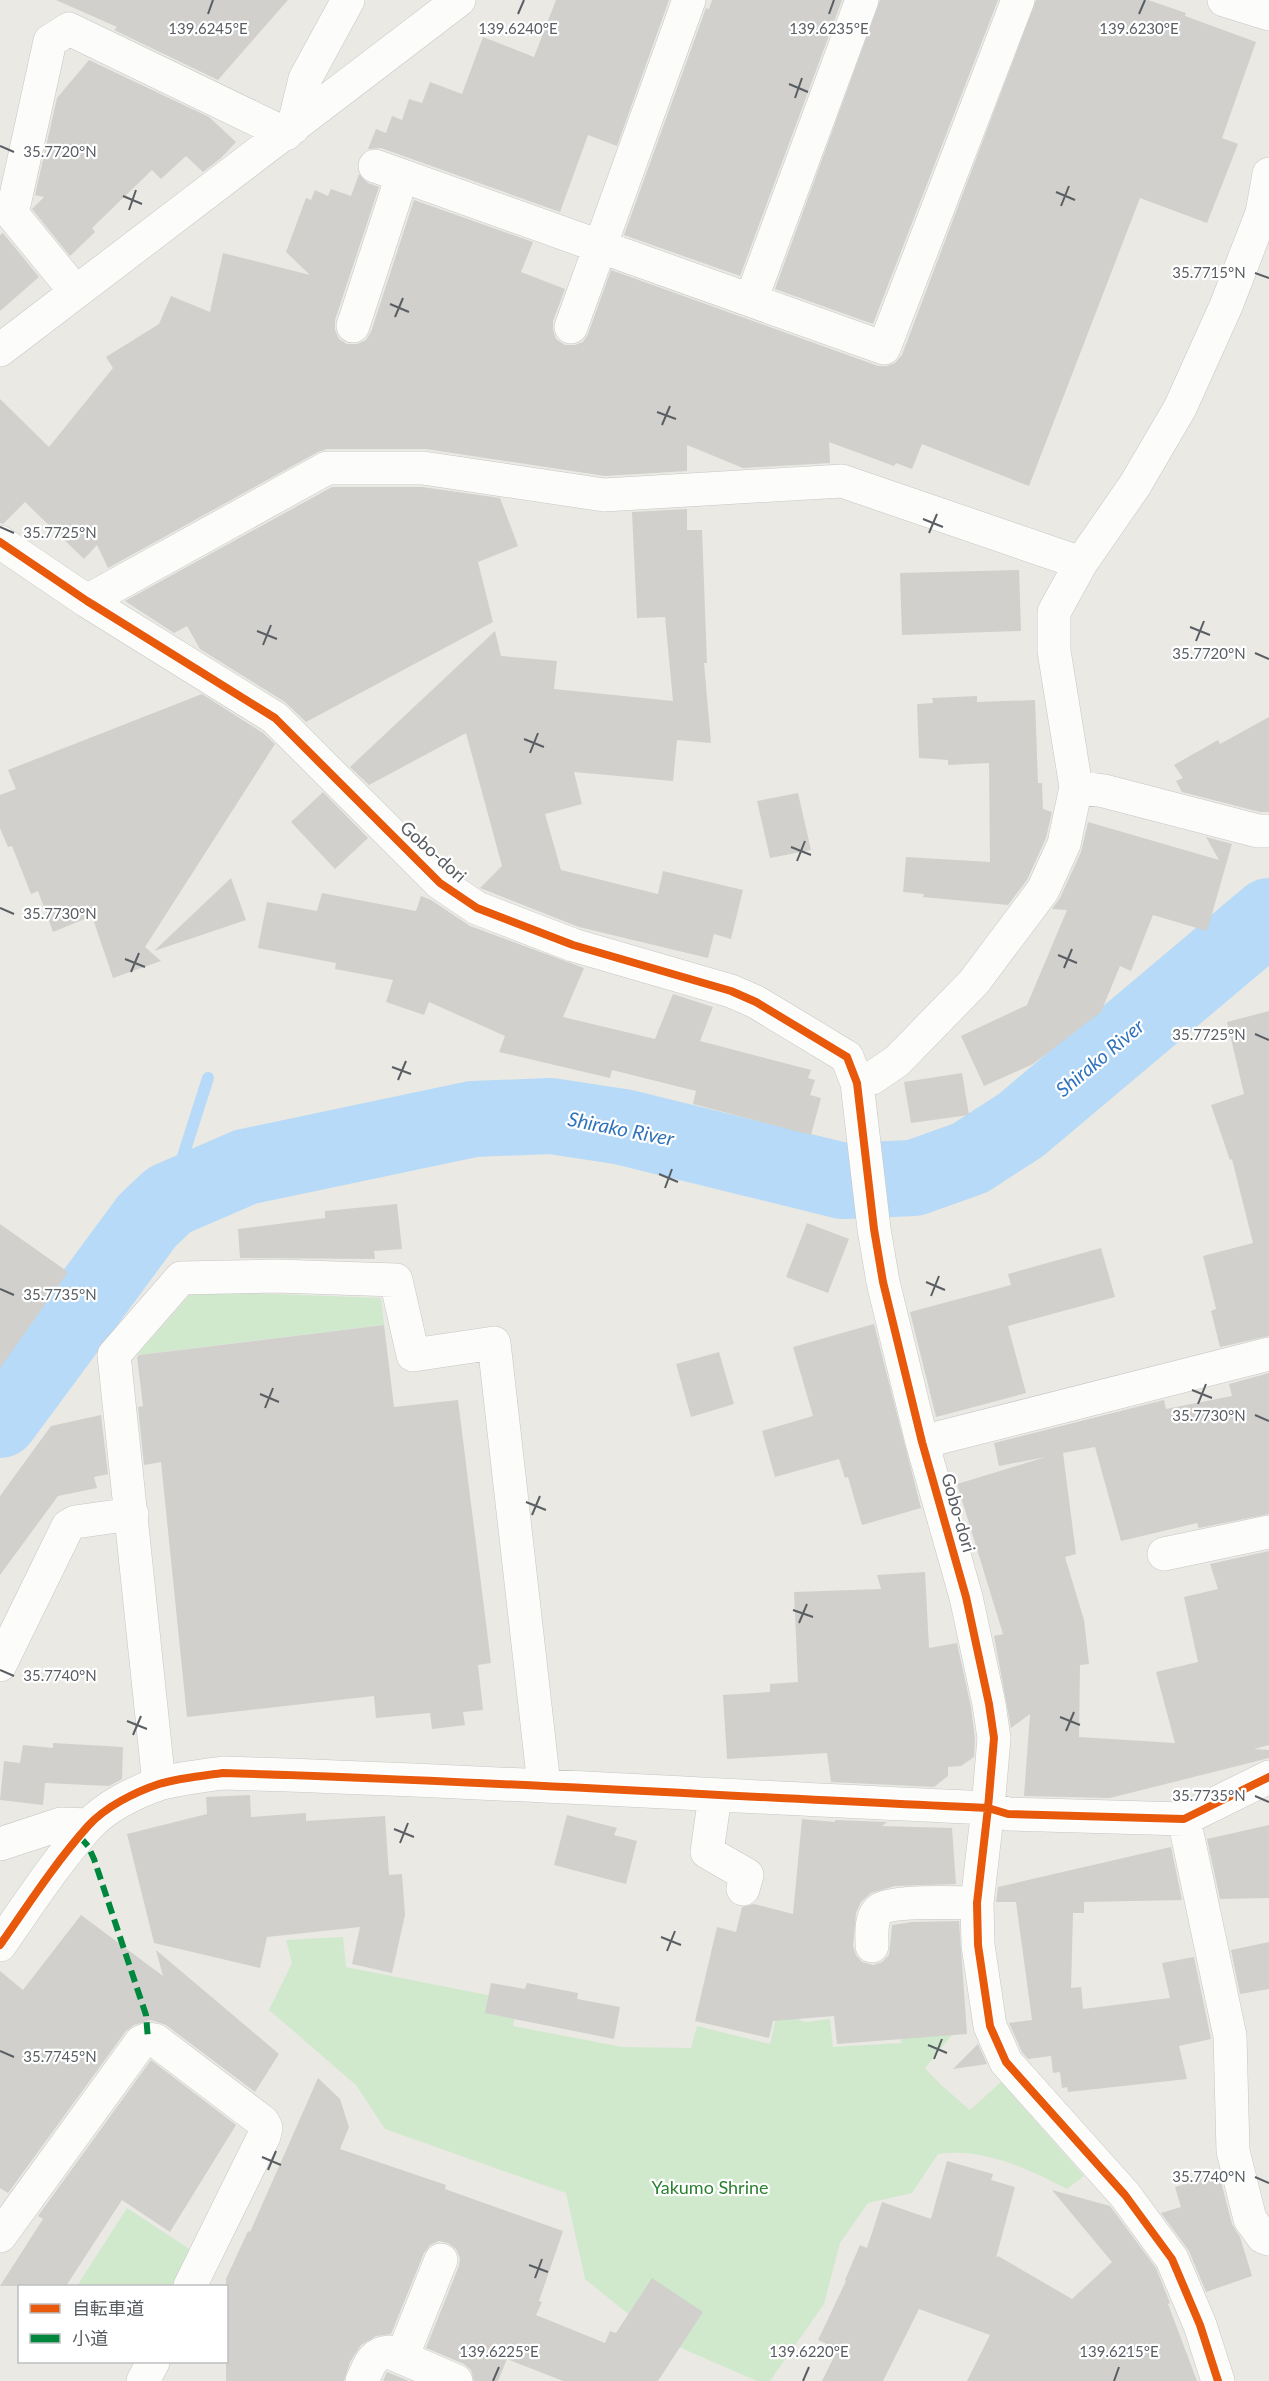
<svg xmlns="http://www.w3.org/2000/svg" width="1269" height="2381" font-family="Lato,'Noto Sans JP',sans-serif">
<rect width="100%" height="100%" fill="#eae9e4"/>
<path fill="#d0e9cd" d="M193,1291L381,1298L384,1325L137,1355Z
M343,1937L346,1967L517,2001L513,2026L622,2047L691,2048L697,2026L770,2044L778,2010L805,2022L830,2019L833,2047L901,2043V2027L952,2035L925,2068L941,2085L970,2110L1001,2082L1084,2176L1067,2189C1028,2169 983,2147 938,2154L912,2193L868,2203L840,2243L824,2304L770,2381H757L658,2338L585,2279L566,2193L385,2129L356,2085L269,2010L292,1963L286,1940Z
M127,2208L191,2250L174,2286H77Z"/>
<g fill="none" stroke-linecap="round" stroke-linejoin="round">
<path stroke="#b6daf7" stroke-width="12" d="M169,1200L208,1078"/>
<path stroke="#b6daf7" stroke-width="76" d="M0,1420L147,1221L169,1200L245,1167L473,1119L551,1116L623,1127L843,1181L914,1178L970,1158L1021,1125L1269,916"/>
</g>
<path fill="#d1d0cd" d="M56,0H288L218,80L114,30L117,27Z
M556,0H669L617,146L588,135L560,212L381,148L368,149L376,129L386,133L392,116L402,120L409,99L422,103L430,82L462,94L483,37L534,57Z
M712,0H842L740,276L624,235L706,8L709,9Z
M880,0H998L873,324L775,289Z
M1036,0H1148L1186,13L1185,16L1256,42L1222,138L1238,144L1207,223L1140,198L1029,486L922,444L912,469L896,463L894,466L829,442L830,463L743,468L687,445V471L605,476L426,449H327L318,452L108,568L97,545L84,559L25,502L3,524L0,523V399L49,447L113,368L106,357L159,324L171,296L210,312L223,253L310,275L286,252L306,198L311,200L315,190L328,196L331,189L351,196L359,174L368,183L379,187L335,320V330L339,339L347,344H357L366,340L371,332L414,200L533,242L521,272L565,289L553,321V330L556,339L565,345H575L583,342L588,334L611,270L878,366H887L895,363L902,355Z
M89,60L209,117L236,142L221,158L203,172L186,156L161,179L152,170L92,228L95,232L70,256L32,209L44,197L35,195L57,98Z
M3,233L39,277L0,311V235Z
M332,487H422L500,498L518,546L478,562L493,622L306,722L285,702L200,649L187,626L174,633L125,601Z
M687,509V530H702L707,663H704L711,743L677,740L673,781L574,772L582,804L545,814L561,870L658,894L663,871L743,890L731,939L714,934L708,958L579,927L480,888L502,866L466,733L369,785L350,767L495,631L501,656L557,661L554,689L673,701L665,617L637,618L632,512Z
M1019,570L1021,631L902,635L900,573Z
M202,694L263,733L275,744L145,947L161,961L113,978L92,916L53,932L38,891L31,894L12,846L8,847L0,828V795L16,789L8,770Z
M977,696V702L1035,700L1038,783H1042L1043,809L1052,812L1046,838L1027,880L1008,905L923,897L924,894L903,892L906,857L990,862L989,763L948,765V760L919,758L917,704L933,703L932,698Z
M1269,717V812H1260L1182,792L1176,781L1183,778L1174,765L1218,740L1220,744Z
M323,792L368,838L335,869L291,822Z
M798,793L811,850L770,858L757,801Z
M1088,822L1219,860L1206,837L1232,844L1207,931L1153,915L1131,971L1120,966L1101,1012L1033,1064L984,1086L961,1036L1027,1005L1067,910L1052,909L1060,898L1081,852Z
M231,878L246,920L154,951Z
M322,893L416,911L421,896L431,900L470,926L584,968L563,1017L655,1039L673,994L713,1007L700,1041L811,1070L808,1078L815,1080L810,1095L821,1098L811,1135L693,1104L696,1091L612,1070L610,1078L499,1052L505,1036L429,1002L424,1015L386,1002L393,980L335,969L336,963L258,948L267,902L317,911Z
M1269,1011V1336L1220,1347L1211,1311L1216,1309L1203,1256L1253,1243L1232,1159L1230,1160L1211,1105L1244,1094L1227,1022Z
M962,1073L969,1115L911,1123L904,1082Z
M397,1204L402,1249L374,1251L375,1259L240,1258L238,1229L325,1218V1211Z
M807,1223L849,1239L828,1293L786,1277Z
M0,1224L68,1272L0,1368Z
M1101,1248L1115,1297L1008,1326L1026,1393L936,1417L910,1312L1011,1285L1008,1274Z
M874,1324L921,1508L862,1525L848,1477L845,1478L839,1459L775,1477L762,1431L813,1416L793,1347Z
M384,1325L394,1407L458,1400L491,1663L478,1665L483,1710L463,1712L465,1725L432,1729L430,1713L376,1718L374,1696L187,1717L161,1462L144,1465L138,1407L143,1406L137,1357L139,1355Z
M719,1352L734,1404L691,1417L676,1364Z
M1269,1373V1514L1199,1528L1197,1523L1121,1541L1095,1447L1063,1453L1076,1554L1065,1557L1084,1620L1089,1664L1080,1665L1079,1737L1175,1743L1156,1672L1198,1662L1184,1597L1218,1589L1210,1564L1269,1551V1745L1254,1749L1269,1750V1758L1110,1798L1024,1796L1030,1714L1011,1728L994,1636L1003,1634L957,1484L1046,1457L999,1466L994,1443L1164,1400L1166,1409L1232,1396L1229,1384Z
M101,1415L108,1474L94,1477L97,1488L58,1496L0,1575V1496L51,1426Z
M925,1572L929,1648L957,1643L971,1707L975,1739L974,1757L961,1766L948,1767V1776L934,1787L831,1782L827,1753L727,1759L723,1695L770,1692V1684L798,1682L794,1592L881,1589L877,1575Z
M53,1743L123,1747L122,1779L109,1786L45,1783L43,1805L0,1800L4,1761L20,1763L23,1745L53,1748Z
M250,1795L251,1817L306,1813V1821L385,1816L389,1875L402,1874L405,1915L392,1973L352,1964L360,1927L267,1937L260,1968L154,1943L127,1834L207,1814L206,1797Z
M567,1815L617,1828L614,1835L637,1841L626,1884L554,1865Z
M802,1819L835,1822V1820L887,1822L882,1826L952,1828L956,1884L895,1886L871,1893L861,1902L856,1913L853,1946L856,1955L862,1962L873,1965L882,1962L889,1955L892,1925L912,1922L959,1921L967,2034L837,2044L834,2016L773,2021L769,2038L695,2021L717,1927L736,1932L742,1907L754,1904L793,1914Z
M1269,1825V1898L1220,1899L1207,1839Z
M1171,1847L1182,1900L1084,1902V1913H1073L1071,1988L1081,1987L1083,2009L1170,1998L1162,1963L1194,1957L1211,2039L1179,2046L1187,2079L1068,2092L1067,2087L1062,2088L1060,2072L1053,2073L1051,2056L1028,2059L1022,2052L1009,2023L1032,2020L1016,1902H996L998,1887Z
M81,1915L163,1976L156,1950L279,2054L255,2092L166,2025L151,2020L134,2025L126,2031L8,2193L0,2188V1971L23,1990Z
M1269,1942V1989L1240,1994L1231,1950Z
M491,1983L525,1989L527,1983L578,1993L577,1999L620,2007L614,2039L485,2013Z
M978,2044L987,2064L953,2069Z
M151,2060L236,2125L170,2232L122,2200L66,2286H0L43,2219L38,2216Z
M318,2078L340,2099L349,2127L340,2149L446,2185L445,2189L563,2231L539,2301L542,2302L536,2315L605,2343L610,2331L616,2333L652,2278L703,2312L658,2381H563L507,2359L498,2381H474L471,2370L464,2364L426,2348L459,2266L460,2258L456,2249L448,2243L439,2241L430,2245L424,2253L391,2334L376,2336L361,2345L350,2362L344,2381H226V2279L248,2231L250,2232Z
M947,2161L993,2174L991,2180L1015,2187L996,2258L998,2256L1072,2299L1112,2262L1052,2190L1110,2206L1156,2268L1170,2303L1168,2304L1197,2381H967L990,2335L919,2309L883,2381H822L838,2349L818,2340L846,2281L845,2280L860,2245L867,2248L882,2202L931,2219Z
M1219,2174L1232,2224L1240,2237L1252,2276L1206,2292L1189,2251L1161,2213L1181,2207L1175,2187Z
M387,2372L409,2381H383Z"/>
<g fill="none" stroke-linecap="round" stroke-linejoin="round">
<g stroke="#c6c6c5" stroke-width="34">
<path id="minor" d="M1224,0L1269,14
M293,128L305,79L348,0
M375,166L884,348L1018,0
M75,291L12,214L50,41L69,29L286,134
M751,300L862,0
M353,326L402,176
M571,327L689,0
M0,350L459,0
M0,542L87,601L275,718L440,883L477,908L573,945L731,991L756,1002L847,1057L857,1083L874,1229L883,1282L922,1442L966,1597L989,1704L994,1738L988,1808L977,1903L978,1945L990,2026L1006,2062L1125,2195L1172,2259L1200,2325L1218,2381
M87,601L327,468H423L604,495L842,481L1081,563
M1076,787L1104,791L1258,831H1269
M857,1083L872,1078L897,1061L974,982L1043,890L1064,844L1076,787L1054,651V612L1081,563L1135,485L1180,408L1226,306L1262,213L1269,174
M922,1442L1269,1354
M1164,1554L1269,1532
M0,1665L68,1526L75,1522L132,1514
M159,1784L114,1355L181,1278L276,1276L396,1280L413,1355L494,1343L544,1785
M715,1796L707,1852L747,1875L743,1889
M1184,1819L1230,2036L1233,2151L1250,2219L1263,2237L1269,2239
M0,1844L61,1824L89,1825
M0,1945C28,1905 55,1863 88,1826C105,1807 135,1792 159,1784C180,1778 201,1776 223,1773C478,1780 733,1797 988,1808L1008,1814L1184,1819L1269,1777
M872,1946C872,1935 870,1919 879,1910C892,1900 958,1903 977,1903
M0,2236L141,2042L148,2039L155,2040L263,2122L266,2128L264,2136L190,2286
M402,2357L441,2260
M143,2381L153,2362
M362,2381C369,2366 372,2353 389,2352L456,2381"/>
</g>
<use href="#minor" stroke="#fcfcfb" stroke-width="33"/>
<path stroke="#00873e" stroke-width="6" stroke-dasharray="12 6" stroke-linecap="butt" d="M80,1837L88,1846L94,1859L146,2015L148,2039"/>
<g stroke="#fff" stroke-width="11">
<path id="cycleway" d="M0,542L87,601L275,718L440,883L477,908L573,945L731,991L756,1002L847,1057L857,1083L874,1229L883,1282L922,1442L966,1597L989,1704L994,1738L988,1808L977,1903L978,1945L990,2026L1006,2062L1125,2195L1172,2259L1200,2325L1218,2381
M0,1945C28,1905 55,1863 88,1826C105,1807 135,1792 159,1784C180,1778 201,1776 223,1773C478,1780 733,1797 988,1808L1008,1814L1184,1819L1269,1777"/>
</g>
<use href="#cycleway" stroke="#e8590c" stroke-width="8"/>
</g>
<path fill="none" stroke="#595e63" stroke-width="2" d="M208,14L213,0M518,14L524,0M829,14L834,0M1139,14L1145,0M789,84L808,92M795,98L802,78M0,146L14,152M1056,192L1075,200M123,196L142,204M1061,206L1069,186M129,210L136,190M1255,273L1269,278M390,304L409,312M395,317L403,298M657,412L676,419M662,425L670,406M923,519L943,527M0,527L14,533M929,533L937,514M1190,627L1210,635M257,631L277,639M1196,641L1204,621M263,645L271,625M1255,653L1269,659M524,739L544,747M530,753L538,733M791,847L811,855M797,861L805,841M0,908L14,914M1058,955L1077,963M125,959L145,967M1064,968L1072,949M131,972L139,953M1255,1034L1269,1040M392,1067L411,1074M398,1080L406,1061M659,1174L678,1182M665,1188L672,1169M926,1282L945,1290M0,1289L14,1295M931,1296L939,1276M1192,1390L1212,1398M260,1394L279,1402M1198,1404L1206,1384M265,1408L273,1388M1255,1415L1269,1421M526,1502L546,1510M532,1515L540,1496M793,1610L813,1617M799,1623L807,1604M0,1670L14,1676M1060,1717L1080,1725M127,1721L147,1729M1066,1731L1074,1712M133,1735L141,1716M1255,1796L1269,1802M394,1829L414,1837M400,1843L408,1823M661,1937L681,1945M667,1951L675,1931M928,2045L947,2053M0,2051L14,2057M934,2059L942,2039M262,2157L281,2165M268,2170L276,2151M1255,2177L1269,2183M529,2265L548,2272M535,2278L542,2259M493,2381L499,2367M803,2381L809,2367M1114,2381L1119,2367"/>
<g text-anchor="middle" stroke-width="4.5" stroke-linejoin="round" paint-order="stroke">
<g font-size="18" fill="#595e63" stroke="#fff">
<text transform="translate(433 852) rotate(42)" y="6">Gobo-dori</text>
<text transform="translate(958 1513) rotate(74)" y="6">Gobo-dori</text>
</g>
<g font-size="18" fill="#2a8230" stroke="#fff">
<text x="710" y="2194">Yakumo Shrine</text>
</g>
<g font-size="20" font-style="italic" fill="#3174bc" stroke="#fff">
<text transform="translate(1100 1058) rotate(-40)" y="7">Shirako River</text>
<text transform="translate(621 1129) rotate(11)" y="7">Shirako River</text>
</g>
</g>
<g font-size="15" text-anchor="middle" fill="#595e63" stroke="#fff" stroke-width="4.5" stroke-linejoin="round" paint-order="stroke">
<text x="208" y="34">139.6245°E</text>
<text x="518" y="34">139.6240°E</text>
<text x="829" y="34">139.6235°E</text>
<text x="1139" y="34">139.6230°E</text>
<text x="60" y="157">35.7720°N</text>
<text x="1209" y="278">35.7715°N</text>
<text x="60" y="538">35.7725°N</text>
<text x="1209" y="659">35.7720°N</text>
<text x="60" y="919">35.7730°N</text>
<text x="1209" y="1040">35.7725°N</text>
<text x="60" y="1300">35.7735°N</text>
<text x="1209" y="1421">35.7730°N</text>
<text x="60" y="1681">35.7740°N</text>
<text x="1209" y="1801">35.7735°N</text>
<text x="60" y="2062">35.7745°N</text>
<text x="1209" y="2182">35.7740°N</text>
<text x="499" y="2357">139.6225°E</text>
<text x="809" y="2357">139.6220°E</text>
<text x="1119" y="2357">139.6215°E</text>
</g>
<rect x="18" y="2285" width="210" height="78" fill="#ffffff" stroke="#bdbfc1" stroke-width="1.5"/>
<rect x="30" y="2304" width="30" height="9" fill="#e8590c" stroke="#bdbfc1" stroke-width="1.5"/>
<text x="72" y="2315" font-size="18" fill="#595e63">自転車道</text>
<rect x="30" y="2334" width="30" height="9" fill="#00873e" stroke="#bdbfc1" stroke-width="1.5"/>
<text x="72" y="2345" font-size="18" fill="#595e63">小道</text>
</svg>
